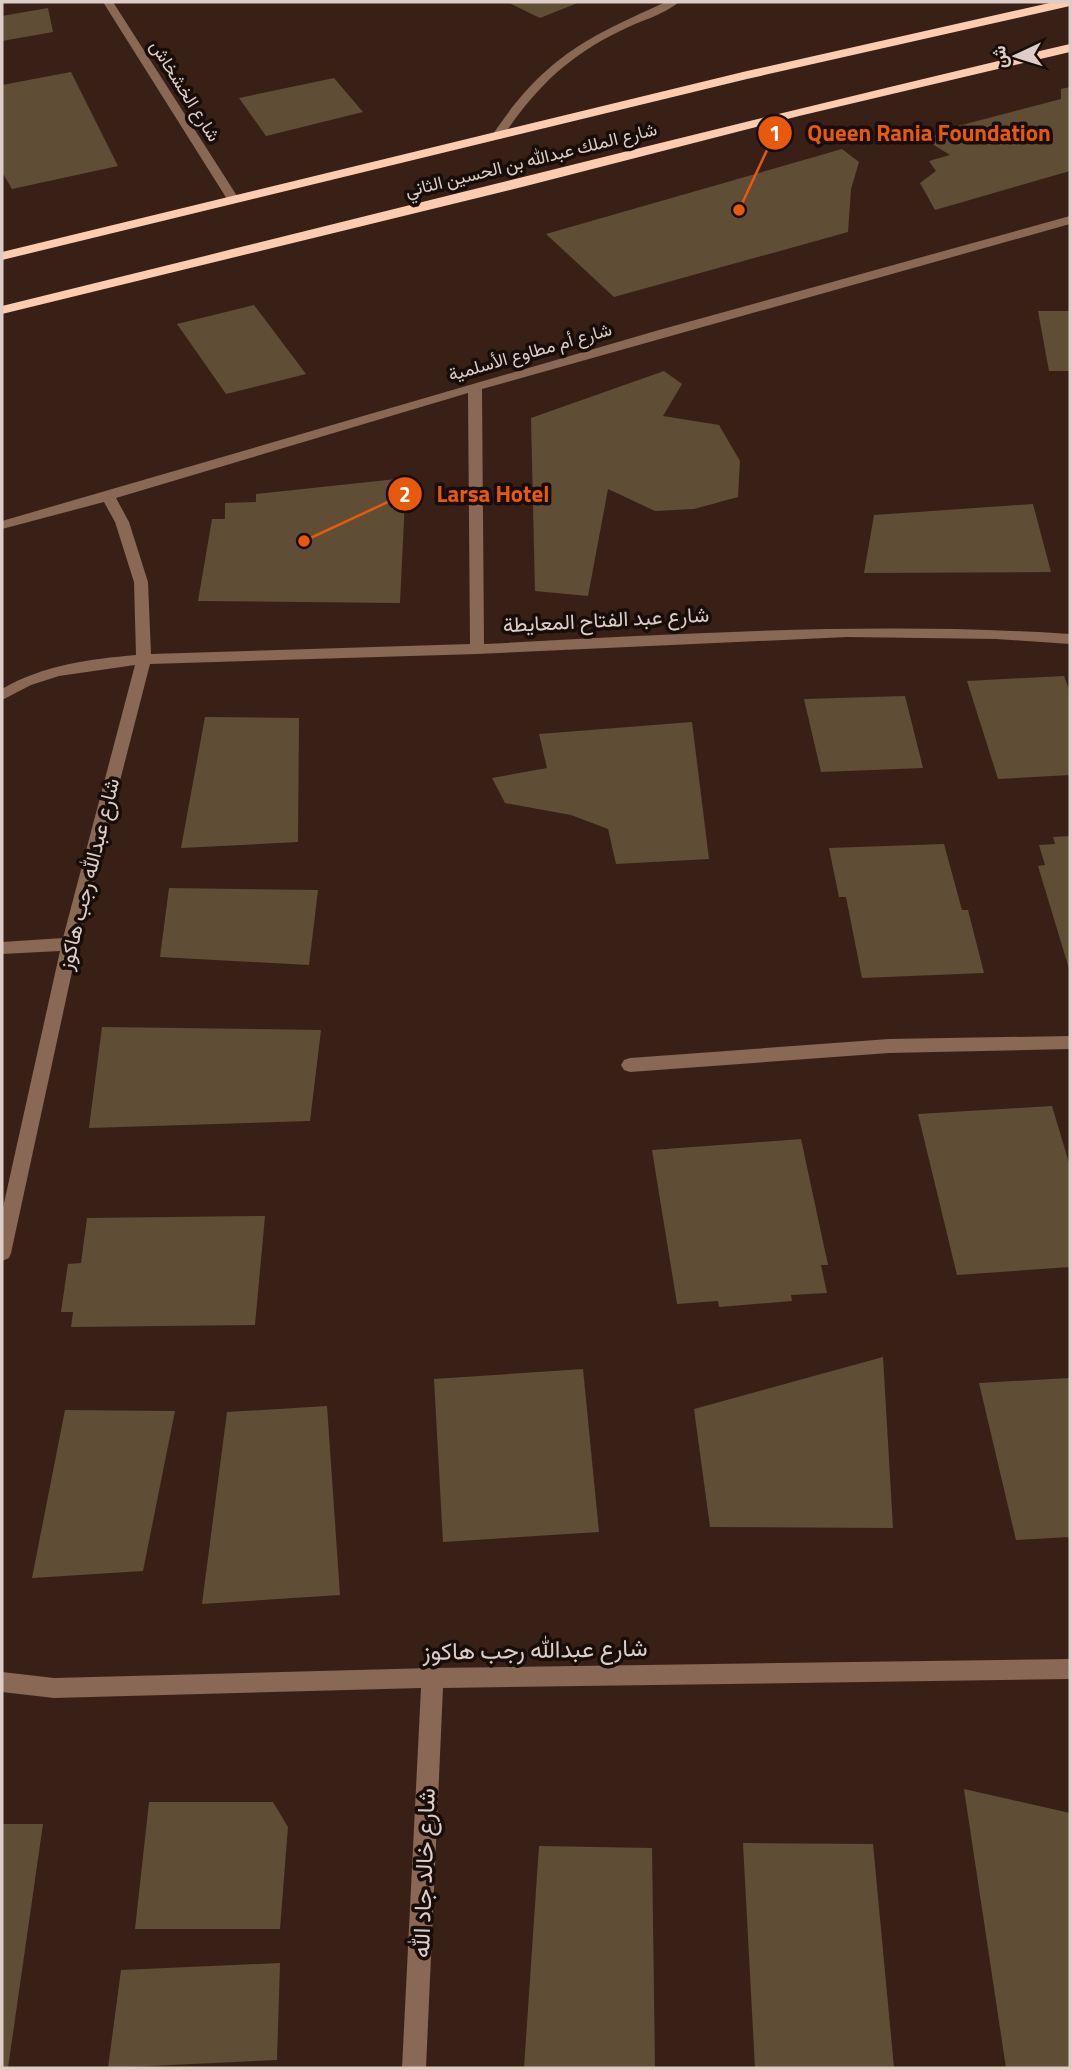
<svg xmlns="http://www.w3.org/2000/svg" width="1072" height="2070" font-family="'Titillium Web',Vazirmatn,sans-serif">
<rect width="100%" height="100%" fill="#392017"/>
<path fill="#5f4d36" d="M507,2H580L540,18Z
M48,8L53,32L2,41V16Z
M71,72L118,166L12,189L2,172V85Z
M334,78L363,112L266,136L239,98Z
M1070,87V171L935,210L920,183L936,171L929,161L950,155L929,142L939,131L1061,99V89Z
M842,149L859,162L851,189L848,232L614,297L546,234Z
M254,305L306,374L226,394L177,324Z
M1038,311H1070V371H1049Z
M664,371L682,384L663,416L719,425L740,461L738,497L694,509L655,511L608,489L588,596L535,591L531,418Z
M406,478L400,603L198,601L212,519H225V503L256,502V494Z
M1033,504L1051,572L864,573L874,515Z
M1064,676L1070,692V775L998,779L967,681Z
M905,696L923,768L821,772L804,699Z
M205,717L299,718L298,842L181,848Z
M692,722L709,859L616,864L608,829L571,815L505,803L492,778L547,768L539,734Z
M1070,836V972L1038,866L1045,865L1039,845L1055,844L1053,837Z
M944,844L962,910H968L984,973L862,978L846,897H839L829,848Z
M169,888L318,890L309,965L160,957Z
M102,1027L321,1030L310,1121L89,1128Z
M1052,1106L1070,1166V1267L957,1275L918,1114Z
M801,1139L828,1265H821L827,1293L791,1295L792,1301L719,1307L718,1301L677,1304L652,1150Z
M265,1216L255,1325L71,1327L73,1312H61L68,1264L81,1263L87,1218Z
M883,1357L893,1528L710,1527L694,1409Z
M583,1369L599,1532L443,1542L434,1379Z
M1070,1378V1537L1016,1540L979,1383Z
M327,1406L340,1595L202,1604L227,1412Z
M65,1410L175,1411L143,1571L32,1578Z
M964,1789L1070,1813V2068H1006Z
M149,1802H273L288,1827L280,1929H135Z
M2,1824H43L8,2068H2Z
M743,1843L873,1844L894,2068H755Z
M539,1846L652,1848L655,2068H524Z
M280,1963L277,2060L108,2068L121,1970Z"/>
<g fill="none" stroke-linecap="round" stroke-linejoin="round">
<path fill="#896855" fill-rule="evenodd" d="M103,2H113L239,199L237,202L227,199Z
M666,2H679C664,15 639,21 620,31C565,58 535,89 501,139H493L491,137C543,59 583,39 666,2Z
M1070,216V224L482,389L484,644C680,634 874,621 1070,634V644L996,639L847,637L477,654L150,664L78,944L11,1253L9,1258L2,1261V1212L60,951L2,954V942L63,938L135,665L59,676L31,685L2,700V689C43,665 90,659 136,655L134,582L115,522L104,502L2,529V521L659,330ZM468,393L470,644L151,654L148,582L129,522L116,498Z
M1070,1036V1049L889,1053L630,1072L624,1070L621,1065L624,1060L630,1058L889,1039Z
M1070,1659V1679L443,1688L426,2068H402L421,1688L54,1698L2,1692V1672L54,1678L432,1668Z"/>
<path fill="#fdcbaf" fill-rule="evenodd" d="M1054,2H1070V6L747,79L2,260V252L747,71Z
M1070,44V52L799,116L526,186L2,314V306C358,219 713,128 1070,44Z"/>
</g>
<g text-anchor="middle" stroke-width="7" stroke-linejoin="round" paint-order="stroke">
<g font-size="18" fill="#decdc7" stroke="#180d09">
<text transform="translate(185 91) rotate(58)" y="6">شارع الخشخاش</text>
<text transform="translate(531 160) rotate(-14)" y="6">شارع الملك عبدالله بن الحسين الثاني</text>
<text transform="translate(530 352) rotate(-16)" y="6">شارع أم مطاوع الأسلمية</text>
</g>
<g font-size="21" fill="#decdc7" stroke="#180d09">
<text transform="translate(606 620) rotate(-3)" y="7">شارع عبد الفتاح المعايطة</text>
<text transform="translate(89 874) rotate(-76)" y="7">شارع عبدالله رجب هاكوز</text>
</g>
<g font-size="24" fill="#decdc7" stroke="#180d09">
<text transform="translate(535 1650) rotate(-1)" y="8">شارع عبدالله رجب هاكوز</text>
<text transform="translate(424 1873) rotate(-88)" y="8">شارع خالد جاد الله</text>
</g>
</g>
<path fill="none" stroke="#e8590c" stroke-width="2.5" d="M739 210L775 133M304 541L405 494"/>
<g fill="#e8590c" stroke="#180d09" stroke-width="2.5">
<circle cx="739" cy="210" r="7"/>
<circle cx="304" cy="541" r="7"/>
<circle cx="775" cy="133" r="18"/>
<circle cx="405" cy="494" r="18"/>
</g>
<g font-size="21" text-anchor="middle" font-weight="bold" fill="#fff">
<text x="775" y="141">1</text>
<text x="405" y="502">2</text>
</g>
<g font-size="23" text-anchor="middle" font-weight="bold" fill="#e8590c" stroke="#180d09" stroke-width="7" stroke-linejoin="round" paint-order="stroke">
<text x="929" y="141">Queen Rania Foundation</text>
<text x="493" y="502">Larsa Hotel</text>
</g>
<rect width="1072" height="2070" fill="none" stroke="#decdc7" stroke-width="7"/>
<g transform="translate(1016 56) rotate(266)" stroke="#180d09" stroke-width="5" paint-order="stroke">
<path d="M0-5L12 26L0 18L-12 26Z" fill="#decdc7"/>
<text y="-10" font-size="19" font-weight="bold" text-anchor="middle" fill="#decdc7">ش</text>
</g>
</svg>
